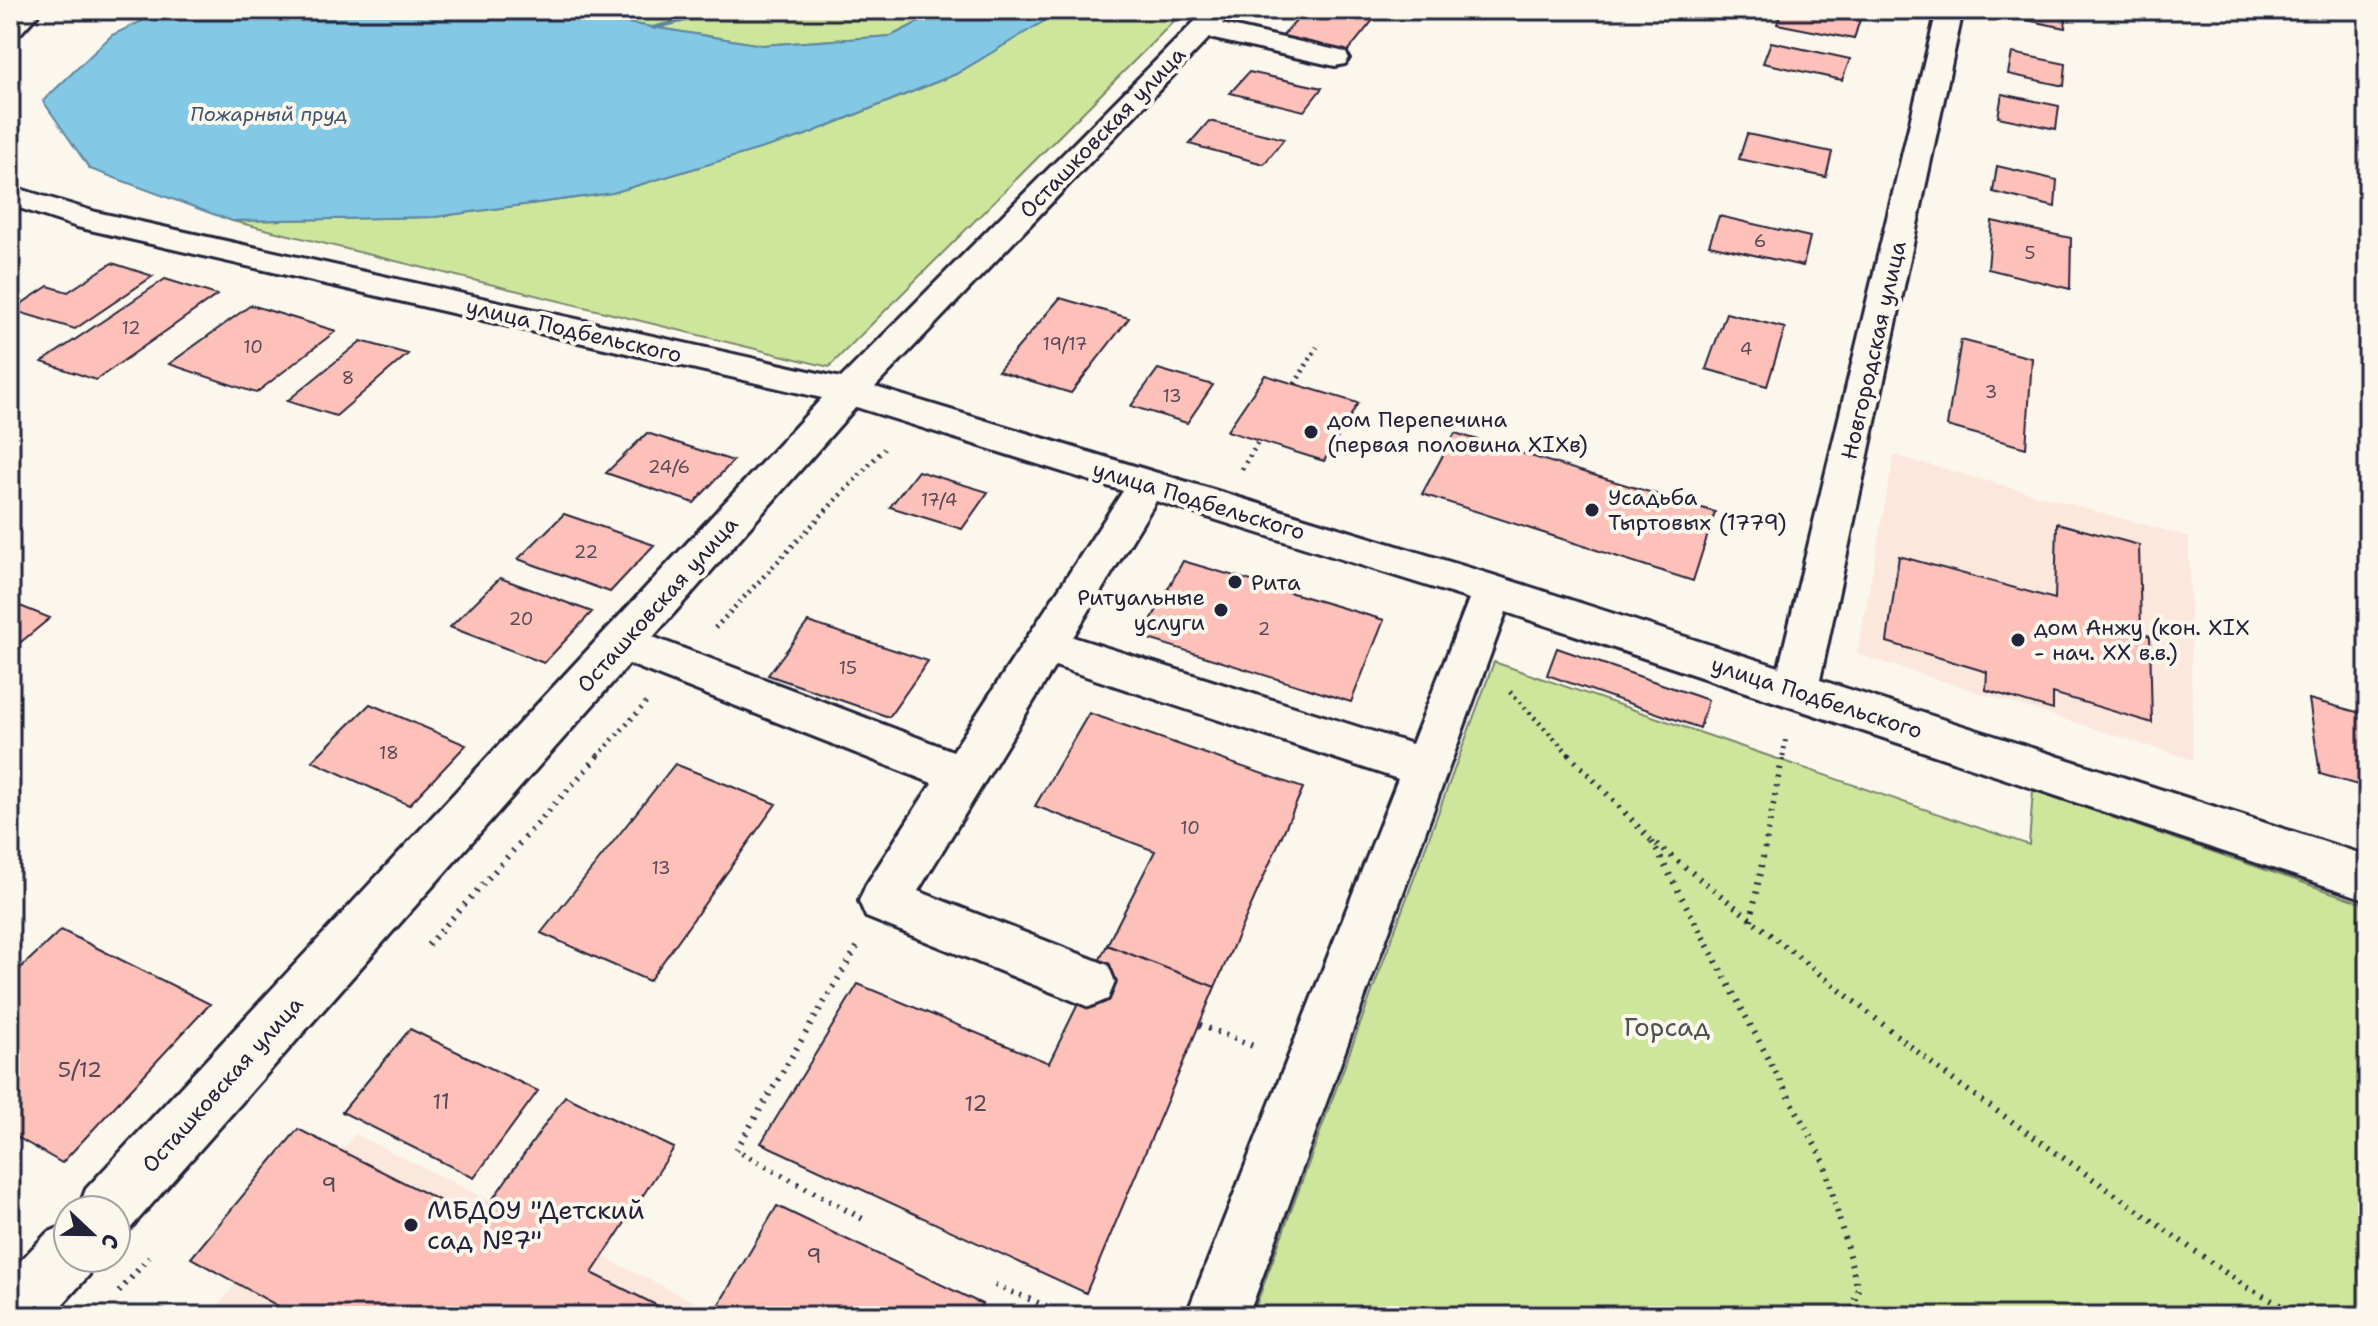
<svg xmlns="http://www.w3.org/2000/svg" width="2378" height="1326" font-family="'Shantell Sans',sans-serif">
<rect width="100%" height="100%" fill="#fbf7ec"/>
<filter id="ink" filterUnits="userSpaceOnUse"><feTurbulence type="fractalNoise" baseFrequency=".0125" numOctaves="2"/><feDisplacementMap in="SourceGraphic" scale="16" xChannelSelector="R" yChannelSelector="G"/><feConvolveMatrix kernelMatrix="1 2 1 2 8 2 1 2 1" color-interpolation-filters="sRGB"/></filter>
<g filter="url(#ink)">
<path fill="#fce7dd" d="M1894,455L2189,537L2193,760L1857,654Z
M355,1134L723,1316H210Z"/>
<path fill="#cde69c" stroke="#78846c" stroke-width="2" d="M586,10H943L891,36L762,45L591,17Z
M1042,10H1185L829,367L232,221L435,217L612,193L803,136L956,74L1050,17Z
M1494,662L2029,845L2033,790L2368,905V1316H1252Z"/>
<path fill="#83c8e4" stroke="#5c86a0" stroke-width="2" d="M165,10H586L591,17L762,45L891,36L943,10H1042L1051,17L956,74L803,136L612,193L435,217L232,221L90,169L43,101L112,35Z"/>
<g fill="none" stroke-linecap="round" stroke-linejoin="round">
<path fill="#5c86a0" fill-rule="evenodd" d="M715,10H734L654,30L648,27Z"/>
</g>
<path fill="#fdc1b9" stroke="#22223b" stroke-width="2" d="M1306,10H1359L1378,14L1345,55L1279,40Z
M1782,10H1812L1860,19L1854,39L1777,24Z
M2013,10H2067L2065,28L2012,17Z
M1771,42L1850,59L1842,80L1763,63Z
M2012,53L2066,64L2064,86L2008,74Z
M1249,72L1322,88L1304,111L1230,93Z
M2002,94L2059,106L2056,129L1998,117Z
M1209,121L1284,139L1264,164L1189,144Z
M1747,134L1832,152L1826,177L1739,159Z
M1997,166L2057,180L2055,207L1993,192Z
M1719,216L1810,237L1803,266L1709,245Z
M1992,221L2071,238L2070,289L1988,269Z
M112,263L153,276L75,329L12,310L48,286L68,292Z
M165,279L217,295L96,380L42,362Z
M1060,298L1129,318L1071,393L998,371Z
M251,305L336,331L256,393L169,364Z
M1726,313L1785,328L1767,386L1706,369Z
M1961,340L2032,358L2026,448L1947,426Z
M361,341L408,354L336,416L287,401Z
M1158,369L1213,385L1187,423L1131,406Z
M1265,375L1358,403L1324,461L1227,431Z
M647,433L733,461L694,503L606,473Z
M1455,433L1715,512L1693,581L1422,494Z
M918,471L988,492L962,529L890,507Z
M564,514L654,545L610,592L518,559Z
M2057,523L2139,545L2141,633L2150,636L2152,723L2053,693V710L1986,690L1987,672L1887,642L1899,556L2055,599Z
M1183,561L1384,620L1351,702L1142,637Z
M500,578L592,612L544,663L450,627Z
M10,602L50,618L10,651Z
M808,622L928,661L889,717L768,675Z
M1557,648L1708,700L1700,728L1547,675Z
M2309,699L2368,715V788L2320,774Z
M370,704L466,745L409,805L312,761Z
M1089,713L1303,788L1215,987L1107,945L1155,851L1035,806Z
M675,764L776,804L649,981L541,933Z
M61,930L210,1004L62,1163L10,1133V978Z
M1107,945L1215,987L1086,1293L761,1143L858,984L1049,1063Z
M410,1029L538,1091L474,1178L342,1112Z
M565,1096L674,1148L592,1273L678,1316H296L191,1258L298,1129L478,1220Z
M777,1206L982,1304L976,1316H712Z"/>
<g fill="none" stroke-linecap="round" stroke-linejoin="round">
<g stroke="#22223b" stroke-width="6">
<path id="minor" d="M14,10H42L20,34L10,36V13Z
M1206,10H1234L1222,24L1345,52L1349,58L1345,64L1335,66L1209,38L875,387L1493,575L1779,667L1937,10H1963L1820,680L2368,856V900L1506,612L1248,1316H1186L1398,779L1055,666L918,891L1108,965L1115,982L1108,999L1089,1007L866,917L859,901L866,885L932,783L629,664L128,1231L116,1236V1210H78L86,1189L822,398L77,227L10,205V186L96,212L841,378ZM856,407L1123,491L953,751L653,637ZM1156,501L1469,599L1412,744L1073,637Z
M68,1224V1258H96L89,1275L52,1316H10V1272L47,1233Z"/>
</g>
<path stroke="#22223b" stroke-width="5" stroke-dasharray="2 5" stroke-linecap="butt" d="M1295,384L1317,347
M1242,469L1259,441
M715,628L884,449
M1510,692L1571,756
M598,756L646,703
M1783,756L1786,738"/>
<path stroke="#22223b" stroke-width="6" stroke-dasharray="2 7" stroke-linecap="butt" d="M1569,754L1651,840L1953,1080L2246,1287L2301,1316
M1652,842L1824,1162L1858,1289L1850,1316
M1751,920L1783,754
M428,945L600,754
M10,947L18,939
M857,947L736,1150L863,1219
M1200,1025L1258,1048
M995,1285L1070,1316
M119,1292L149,1257"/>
<use href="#minor" fill="#fbf7ec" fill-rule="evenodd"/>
</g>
</g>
<g fill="#22223b" stroke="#fbf7ec" stroke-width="3">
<circle cx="1311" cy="432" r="8"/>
<circle cx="1592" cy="510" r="8"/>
<circle cx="1235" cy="582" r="8"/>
<circle cx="1221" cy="610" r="8"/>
<circle cx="2018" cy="640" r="8"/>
<circle cx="411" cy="1225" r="8"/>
</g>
<g text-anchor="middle" stroke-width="8" stroke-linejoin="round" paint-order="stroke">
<g font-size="18" fill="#594a5a">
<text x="1760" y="247">6</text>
<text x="2030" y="259">5</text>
<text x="131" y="334">12</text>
<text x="1065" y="350">19/17</text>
<text x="253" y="353">10</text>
<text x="1746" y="355">4</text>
<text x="348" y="384">8</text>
<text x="1991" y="398">3</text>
<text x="1172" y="402">13</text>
<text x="669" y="473">24/6</text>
<text x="939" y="506">17/4</text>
<text x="586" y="558">22</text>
<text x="521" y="625">20</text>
<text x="1264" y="635">2</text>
<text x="848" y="674">15</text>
<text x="389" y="759">18</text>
<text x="1190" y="834">10</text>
<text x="661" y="874">13</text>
</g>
<g font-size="20" font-style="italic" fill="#3f546e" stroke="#fbf7ec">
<text x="269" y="121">Пожарный пруд</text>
</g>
<g font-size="22" fill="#22223b" stroke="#fbf7ec">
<text transform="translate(1102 132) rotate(-46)" y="8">Осташковская улица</text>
<text transform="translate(574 330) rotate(13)" y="8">улица Подбельского</text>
<text transform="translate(1873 350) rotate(-77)" y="8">Новгородская улица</text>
<text transform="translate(1199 500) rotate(17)" y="8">улица Подбельского</text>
<text transform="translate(657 604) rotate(-48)" y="8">Осташковская улица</text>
<text transform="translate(1817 697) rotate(18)" y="8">улица Подбельского</text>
<text transform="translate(222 1084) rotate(-48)" y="8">Осташковская улица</text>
</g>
<g font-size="22" fill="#22223b" stroke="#fbf7ec" text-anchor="start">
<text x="1327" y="427">дом Перепечина<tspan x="1327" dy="25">(первая половина XIXв)</tspan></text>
<text x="1608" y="505">Усадьба<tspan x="1608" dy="25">Тыртовых (1779)</tspan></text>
<text x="1251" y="590">Рита</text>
<text x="1205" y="605" text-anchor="end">Ритуальные<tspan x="1205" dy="25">услуги</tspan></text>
<text x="2034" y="635">дом Анжу (кон. XIX<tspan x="2034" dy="25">- нач. XX в.в.)</tspan></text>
</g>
<g font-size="22" fill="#594a5a">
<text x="80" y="1077">5/12</text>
<text x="441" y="1109">11</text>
<text x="976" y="1111">12</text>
<text x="329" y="1192">9</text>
<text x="814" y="1263">9</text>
</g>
<g font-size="26" fill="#4d5353" stroke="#fbf7ec">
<text x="1667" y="1036">Горсад</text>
</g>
<g font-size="26" fill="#22223b" stroke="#fbf7ec" text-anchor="start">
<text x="427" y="1219">МБДОУ "Детский<tspan x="427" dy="30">сад №7"</tspan></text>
</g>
</g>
<rect width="2378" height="1326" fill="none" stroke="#fbf7ec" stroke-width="40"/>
<rect x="20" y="20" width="2338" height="1286" fill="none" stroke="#22223b" stroke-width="3" filter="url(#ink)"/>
<g transform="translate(92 1234) rotate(112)"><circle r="38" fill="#fbf7ec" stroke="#a4a2a5" stroke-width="2"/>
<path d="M0-6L14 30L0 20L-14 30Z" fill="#22223b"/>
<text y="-12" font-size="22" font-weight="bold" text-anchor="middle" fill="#22223b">С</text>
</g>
</svg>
